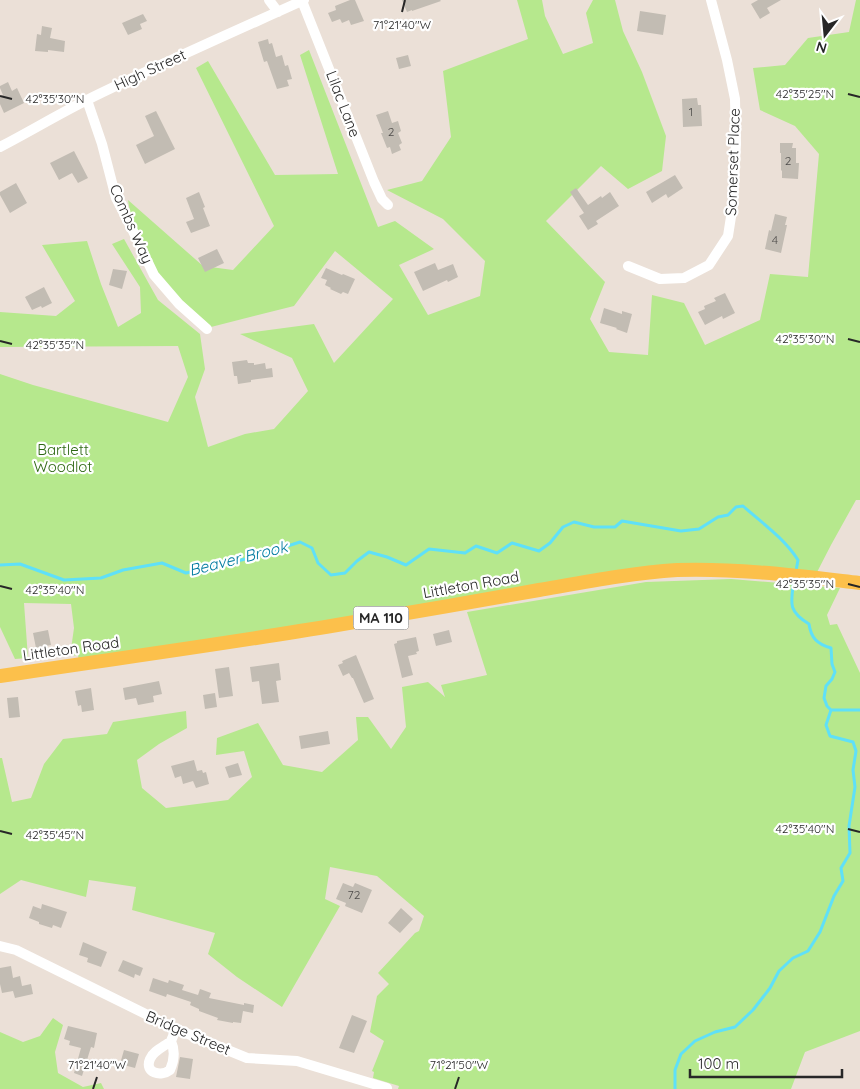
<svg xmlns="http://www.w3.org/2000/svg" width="860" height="1089" font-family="Quicksand,sans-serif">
<rect width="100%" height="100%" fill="#ebe0d7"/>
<path fill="#b6e88d" d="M517,0H542L545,16L563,54L593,43L586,13L593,0H615L623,31L642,72L666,136L662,171L628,189L601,166L546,221L605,282L590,319L609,352L648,355L652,295L684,303L705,345L760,320L770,274L808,277L819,154L795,126L760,110L753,68L785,65L808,38L849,32L856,0H860V500H856L831,545L814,578L704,570L79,663L78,655L70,656L74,628L71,604L24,603L28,658L15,659L0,627V374L33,385L168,422L188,377L178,346L0,347V312L56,316L75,301L42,245L87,241L101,284L118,327L141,313L140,287L112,244L124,239L158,300L200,334L205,369L195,397L208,447L245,434L274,429L308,391L292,358L240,334L314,324L334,363L393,299L335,251L294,306L211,327L154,275L133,231L128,200L203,266L233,270L274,226L196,68L208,61L275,175L338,174L300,55L309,50L378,227L395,221L434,249L399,265L428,315L480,296L485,261L443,219L387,190L422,181L451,137L443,71L528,39Z
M731,579L840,588L827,615L830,625L837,624L860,673V1031L805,1052L791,1089H398L399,1086L373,1078L374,1072L372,1071L384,1041L370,1032L377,996L389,984L378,973L415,933L419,931L424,916L377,876L330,867L325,899L340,906L282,1007L237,977L208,954L215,933L132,910L136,887L89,880L86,897L21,880L0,894V758H2L12,802L31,798L44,764L63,739L107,734L113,722L186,711L187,728L159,744L137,760L142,788L166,808L228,800L252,777L244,751L216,755L217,738L258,723L283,765L322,772L358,740L356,717H368L391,749L406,727L402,687L428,682L445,697L441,685L487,675L467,612L646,582Z
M53,1018L63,1025L55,1052L58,1073L83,1087L101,1083L104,1089H0V1032L23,1042L40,1036Z"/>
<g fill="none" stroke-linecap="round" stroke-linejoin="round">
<path stroke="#5fe0f8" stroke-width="3" d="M0,565L20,564L64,580L101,578L123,570L162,563L186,573L254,557L300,542L312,548L318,563L331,575L345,573L357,561L369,552L387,557L406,565L429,549L465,553L476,546L497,553L512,543L539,551L550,543L563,527L574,522L594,527H615L622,521L681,531L699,529L718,517L728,515L736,507L743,506C762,523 784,538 798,560L796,571
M794,580C791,602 787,611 809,624C811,638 817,644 831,648L832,664L835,672L832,679L826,686L824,698L827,706L831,710H860
M675,1089V1070L681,1054L695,1041L715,1032L735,1027L753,1010L770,988L779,971L793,958L808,951L820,932L834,896L843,881L841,868L850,853L849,826L855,787L853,770L856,751L853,742L830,736L826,725L831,710"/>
</g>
<path fill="#c2bcb3" d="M350,0H355L364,21L351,25L349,20L342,23L340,19L332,22L328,13L336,10L335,6Z
M402,0H440L441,1L412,11V10L407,12Z
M758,0H781L767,8L770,13L760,19L751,4Z
M640,11L666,15L663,35L637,31Z
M143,14L147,21L140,24L142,29L128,35L122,23Z
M42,26L52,28L50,38L65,41L64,52L48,50V52L35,51L37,34L41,35Z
M268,39L269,44L272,43L276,57L282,55L285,66L288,65L292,79L287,80L289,86L277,89L267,61L264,62L258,42Z
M408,55L411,66L399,69L396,58Z
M8,82L12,91L17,88L24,103L4,113L0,104V97L3,95L0,88V86Z
M697,98L698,105H701L702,126L683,127L682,99Z
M156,111L175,149L145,164L136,145L154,136L145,116Z
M388,111L392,123L398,121L401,131L398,133L402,143L399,145L401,150L392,154L390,147L387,148L381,133H383L376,115Z
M780,143H793L792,148H796V163H799L798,179L782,178V171L781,170V153H780Z
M74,151L88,178L78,183L72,173L59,180L50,163Z
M675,175L683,188L668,198L666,194L652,203L646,192Z
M16,183L27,203L10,213L0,195V192Z
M576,188L588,205L601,196L602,198L610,192L619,206L596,221L598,224L588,230L579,216L584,213L570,192Z
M199,192L205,207L203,208L210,226L191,233L186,222L194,219L186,198Z
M775,214L787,217L785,225H787L781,253L765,249L769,230L771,231Z
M217,249L224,263L205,272L198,258Z
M435,263L438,270L453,264L458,277L448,282L447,280L423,291L414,272Z
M326,268L342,275L343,274L355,279L348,294L343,292L341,294L330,289L331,288L325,285L327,280L321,278Z
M113,269L127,271L122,289L109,285Z
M44,287L52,303L42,308L41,306L32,310L25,297Z
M725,293L735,313L723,319L722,316L705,325L698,312L705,309L704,306L716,301L714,298Z
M604,308L622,314V311L632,314L627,333L616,329L617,328L600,323Z
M247,360L248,363H254V365L265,363L266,369L272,368L273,377L251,380V382L238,384L237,376H234L232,362Z
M48,630L51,645L36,648L33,633Z
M449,630L452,642L436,646L433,634Z
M416,637L419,651L416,652L417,654L408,656L413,675L402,678L394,644L397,643V641Z
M356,655L374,699L364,703L353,678H352L349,673L343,676L338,665L343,663L342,661Z
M279,663L281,680L276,681L279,702L262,704L259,681L252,682L250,667Z
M229,667L233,696L219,698L215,669Z
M159,681L162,694L153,696L154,702L138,705L136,698L125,700L123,688Z
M91,688L94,710L82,712L81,705L78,706L75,691Z
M215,693L217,707L205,709L203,695Z
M18,697L20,717L9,718L7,698Z
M328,731L330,744L301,749L299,736Z
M194,760L197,771L202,770L203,773L206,772L209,784L196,788L193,781L183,784L181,776L175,778L171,766Z
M238,763L242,775L229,778L225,767Z
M343,883L353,887L355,883L372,890L362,913L345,906L346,903L336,899Z
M42,904L67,912L61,928L53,925L52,928L39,924V922L29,918L33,906L41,909Z
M401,908L413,919L400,933L388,923Z
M83,942L107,952L101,967L87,962L88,958L79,955Z
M123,960L143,968L140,976L135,974L134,978L118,971Z
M11,966L13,978L20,976L22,986L31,984L33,994L15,998L13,991L2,993L0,984V968Z
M153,978L168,983L169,980L184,985L182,990L198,995L200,989L211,993L209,998L244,1005V1003L254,1005L253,1013L243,1011L241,1023L233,1022V1023L217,1020L218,1018L199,1011V1009L190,1005L191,1002L167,994L166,997L149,991Z
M352,1015L367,1021L354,1053L339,1048Z
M68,1026L97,1033L94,1048L91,1047L82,1076L74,1073L81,1048L69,1045L70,1041L64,1039Z
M124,1050L139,1054L135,1068L120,1064Z
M180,1057L193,1059L190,1079L176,1077Z"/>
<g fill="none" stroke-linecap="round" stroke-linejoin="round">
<path stroke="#fff" stroke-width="10" d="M269,0L278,12
M302,1L374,182L382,199L388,205
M87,100L102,144L116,198L133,231L154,275L179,304L207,329
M0,147C29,132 57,115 87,100C158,65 231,33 304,0
M628,266L660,279L684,278L709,265L728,236L733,204L736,143L735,99L727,60L711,0
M0,946L16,950L176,1029L247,1058L297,1061L387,1088
M171,1041C165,1046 153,1051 150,1059C144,1073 161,1077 170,1070C174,1061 175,1050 171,1041L176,1029"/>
<path stroke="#fcc04b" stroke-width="14" d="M0,676C112,659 225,644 337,625C404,614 472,602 539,590C585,582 631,573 677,570C739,568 799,576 860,583"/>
</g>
<path fill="none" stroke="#272727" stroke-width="2" d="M402,12L405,0M848,94L860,97M0,96L12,99M848,339L860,342M0,341L12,344M848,584L860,587M0,586L12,589M848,829L860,832M0,831L12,834M93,1089L97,1077M455,1089L459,1077"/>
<g text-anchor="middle" stroke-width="4.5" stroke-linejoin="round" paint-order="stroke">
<g font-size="12" fill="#4e4c4a">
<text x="691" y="116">1</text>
<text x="391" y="136">2</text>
<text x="788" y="165">2</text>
<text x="775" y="244">4</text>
<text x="354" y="899">72</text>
</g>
<rect fill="#fff" stroke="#686868" stroke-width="1" x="353.5" y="606.5" width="55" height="23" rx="4"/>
<g font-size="14" font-weight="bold" fill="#272727">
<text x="381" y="623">MA 110</text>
</g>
<g font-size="15" fill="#272727" stroke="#fff">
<text transform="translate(150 70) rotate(-25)" y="5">High Street</text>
<text transform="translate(343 104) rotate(69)" y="5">Lilac Lane</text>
<text transform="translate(733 162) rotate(-88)" y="5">Somerset Place</text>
<text transform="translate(131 224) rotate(66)" y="5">Combs Way</text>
<text transform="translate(471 585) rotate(-10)" y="5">Littleton Road</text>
<text transform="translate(71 649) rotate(-8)" y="5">Littleton Road</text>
<text transform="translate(188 1033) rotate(23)" y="5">Bridge Street</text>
</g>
<g font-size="15" fill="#2e6813" stroke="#fff">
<text x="63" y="455">Bartlett<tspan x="63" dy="17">Woodlot</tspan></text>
</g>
<g font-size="16" font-style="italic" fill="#027ba0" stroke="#fff">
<text transform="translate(238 558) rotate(-14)" y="6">Beaver Brook</text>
</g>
</g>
<g font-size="12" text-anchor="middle" fill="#272727" stroke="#fff" stroke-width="4.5" stroke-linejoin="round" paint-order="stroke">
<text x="402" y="29">71°21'40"W</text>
<text x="805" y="98">42°35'25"N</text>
<text x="55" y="103">42°35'30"N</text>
<text x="805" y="343">42°35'30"N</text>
<text x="55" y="349">42°35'35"N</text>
<text x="805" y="588">42°35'35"N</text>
<text x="55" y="594">42°35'40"N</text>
<text x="805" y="833">42°35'40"N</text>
<text x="55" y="839">42°35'45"N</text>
<text x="97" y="1069">71°21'40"W</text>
<text x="459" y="1069">71°21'50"W</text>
</g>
<g transform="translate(825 35) rotate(196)" stroke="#ffffff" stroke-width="4" paint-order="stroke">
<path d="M0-4L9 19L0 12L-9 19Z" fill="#272727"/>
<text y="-8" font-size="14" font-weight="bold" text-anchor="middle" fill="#272727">N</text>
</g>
<path d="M690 1069v8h152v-8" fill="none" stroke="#272727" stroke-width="2.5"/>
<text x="698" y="1069" font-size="15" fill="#272727" stroke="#ffffff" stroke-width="4" paint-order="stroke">100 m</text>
</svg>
